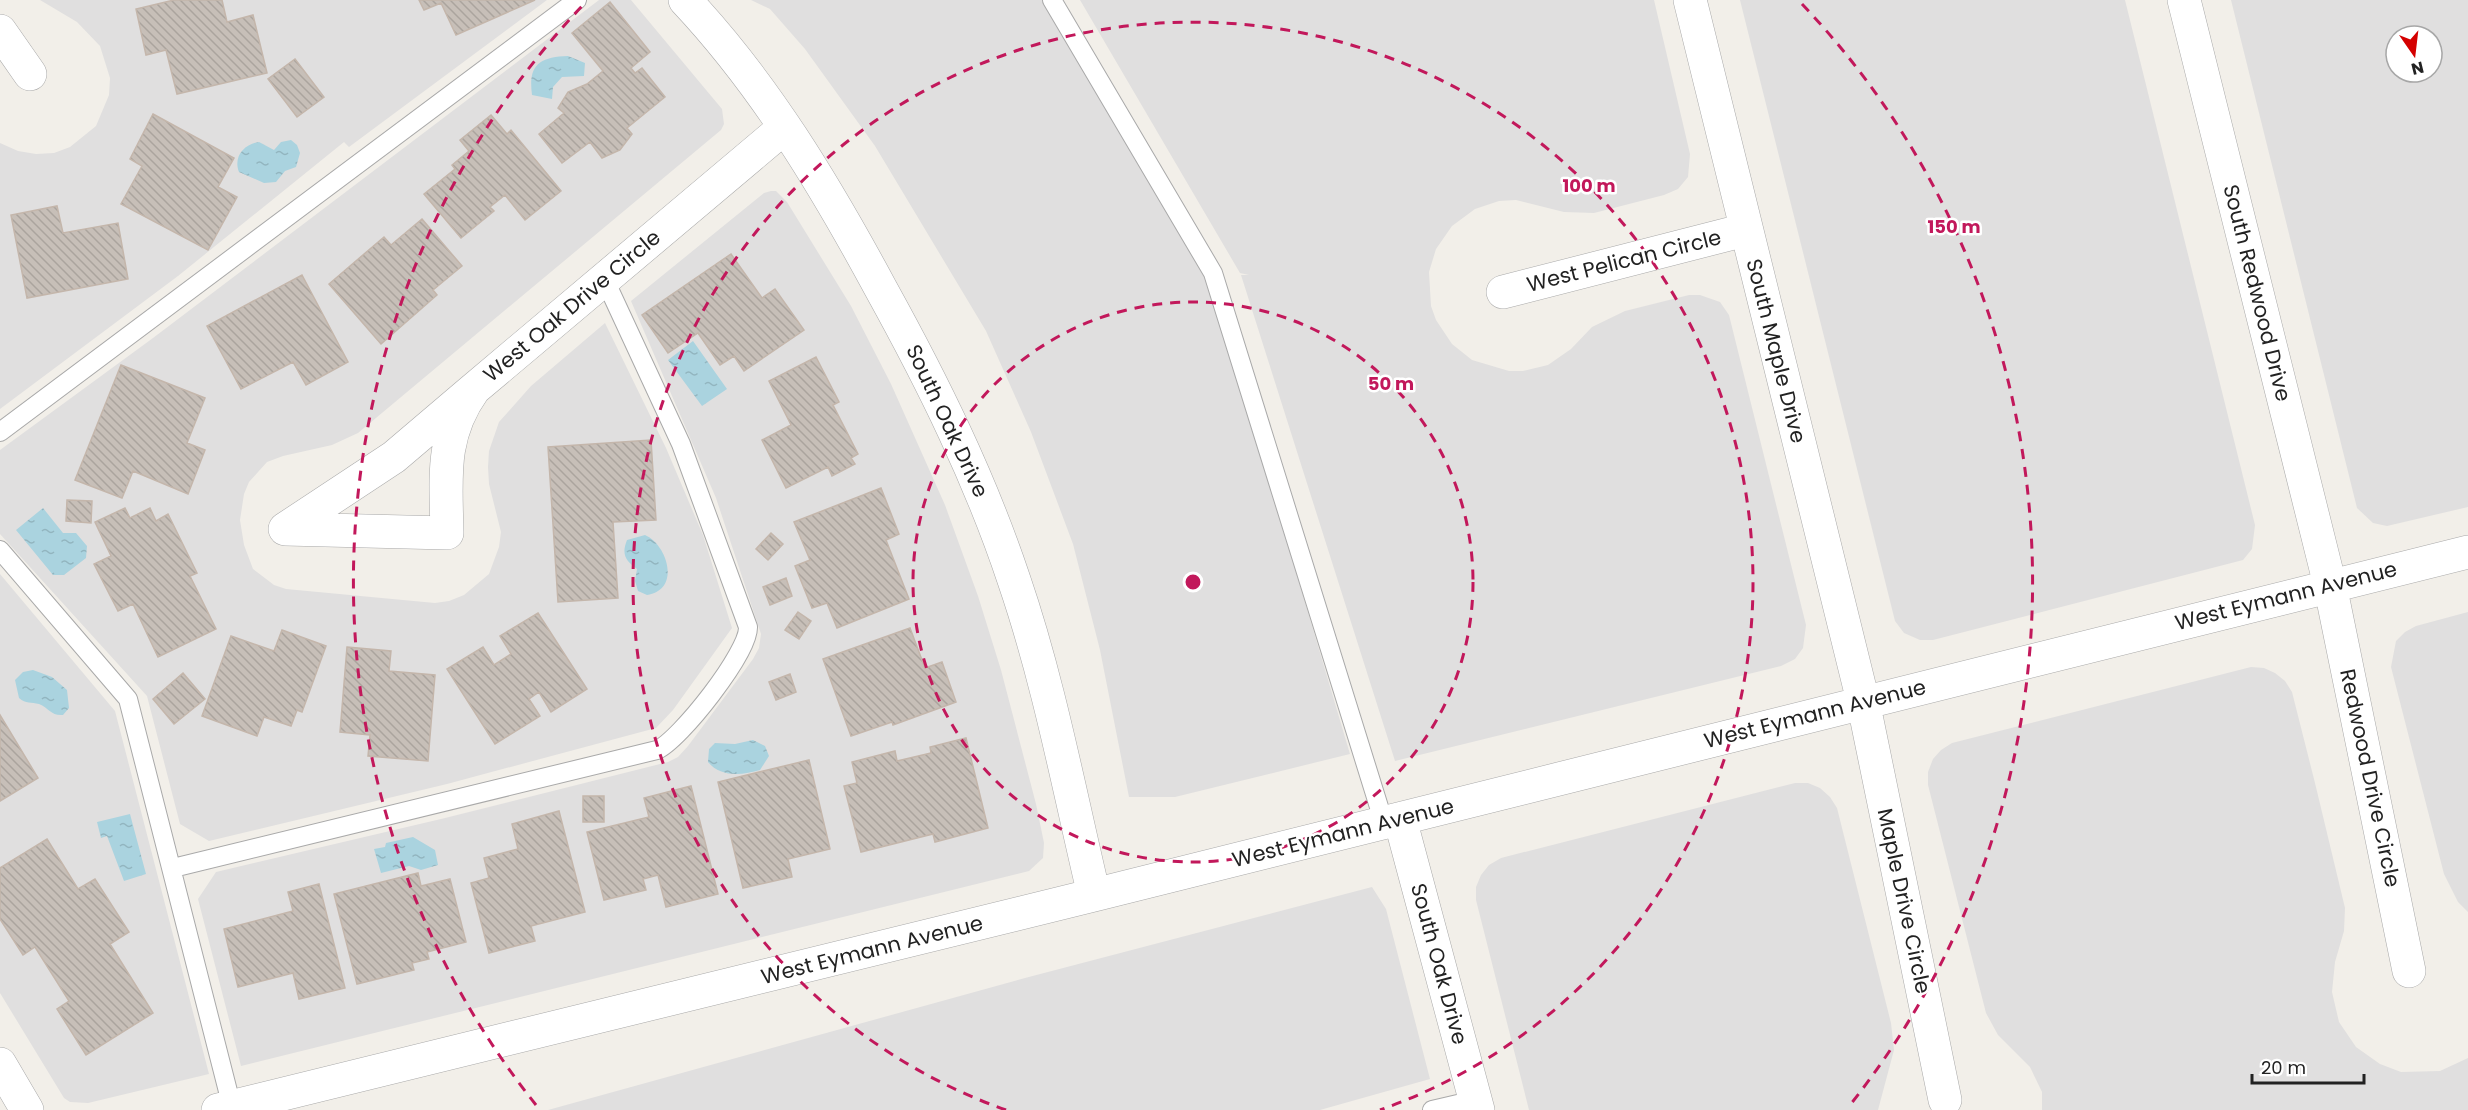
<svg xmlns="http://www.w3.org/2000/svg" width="2468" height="1110" font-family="Poppins,sans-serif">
<defs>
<pattern id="water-ripples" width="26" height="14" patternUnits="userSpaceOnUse" patternTransform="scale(1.5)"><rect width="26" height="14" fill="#aad3df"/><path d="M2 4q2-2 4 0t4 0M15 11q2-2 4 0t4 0" fill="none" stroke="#92b5bf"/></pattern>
<pattern id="building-back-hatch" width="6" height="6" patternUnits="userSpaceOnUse" patternTransform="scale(1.5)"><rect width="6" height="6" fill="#c7bfb8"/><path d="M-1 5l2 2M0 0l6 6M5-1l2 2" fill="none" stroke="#aba49e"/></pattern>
</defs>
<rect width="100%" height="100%" fill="#f2efe9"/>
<path fill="#e0dfdf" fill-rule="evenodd" d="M40,0H547L349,147L344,142L178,276L0,409V143L18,151L36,154L54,153L70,147L96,126L109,95L110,78L100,46L77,22Z
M599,0H631L722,109L724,124L721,130L358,433L332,445L283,456L267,462L249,482L244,494L240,520L244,545L253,569L274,585L286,589L435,603L449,601L464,595L489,574L499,547L501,532L489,484L488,467L489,451L499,422L531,386L605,323L666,448L703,535L732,628L673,710L656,728L447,784L209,841L180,824L147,696L0,534V450L153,338Z
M751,0H1047L1197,251L1268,477L1350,754L1175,797H1129L1100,650L1073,544L1031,432L986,331L875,146L805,49L770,9Z
M1080,0H1654L1690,154L1688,177L1678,189L1664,195L1594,213L1564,212L1516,200L1499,201L1475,209L1452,226L1436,249L1429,272L1431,306L1436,320L1452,344L1472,360L1509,371H1523L1548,365L1571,349L1592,327L1625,311L1689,295H1700L1720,302L1729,315L1806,625L1803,648L1795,659L1781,666L1395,761L1241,275H1249L1240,273Z
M1740,0H2125L2255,525L2252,549L2243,560L1933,640H1920L1904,633L1895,621Z
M2231,0H2468V507L2387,526L2373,523L2357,508ZM2396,36H2432V72H2396Z
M771,191H776L787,202L851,306L891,384L945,505L978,596L1001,670L1036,804L1044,843L1043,858L1029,871L241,1066L198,899L216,872L441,819L668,762L678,757L688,746L753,659L759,648L761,634L716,498L631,301L764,193Z
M0,574L115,711L209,1074L88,1103L70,1102L64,1098L0,993Z
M2468,612V912L2458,902L2444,874L2391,667L2396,641L2405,632L2416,626Z
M2251,667L2264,668L2275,673L2285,681L2292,692L2315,783L2345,908L2344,931L2335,962L2332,992L2339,1022L2356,1047L2380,1064L2401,1072L2440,1071L2468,1058V1110H2042V1092L2030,1067L1998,1035L1986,1013L1928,785V772L1933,759L1941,750L1952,743Z
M1795,783H1808L1820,788L1830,797L1837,808L1891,1023L1894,1050L1878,1110H1529L1476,900V887L1481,875L1489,865L1501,858Z
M1372,887L1386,909L1430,1079L1320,1110H548L1025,978Z"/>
<path fill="url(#water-ripples)" d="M568,56L585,63L584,76L562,77L553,87L552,99L532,95C528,65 539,57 568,56Z
M291,140L297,145L300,153L296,167L285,171L276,182L264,183L239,172C233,157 244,144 259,142L274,150L281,142Z
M693,341L727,389L702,406L668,360Z
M43,508L63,533H76L87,546L86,558L64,575H53L16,530Z
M645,535C668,545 681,590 647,595L638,591L635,581L637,569C626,561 621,555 627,540Z
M33,670L52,677L67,690L69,708L63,715C51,716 49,708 39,704C31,702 26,704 19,698L15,680L23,672Z
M753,740L765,746L769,756L760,770C743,775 721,778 708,762L709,749L715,743L735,744Z
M130,814L146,874L124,881L107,836L101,838L97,822Z
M413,837L435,850L438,865L421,870L409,866L381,873L374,849L385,847L386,843Z"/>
<path fill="url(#building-back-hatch)" stroke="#c4b6ab" stroke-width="1.5" d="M174,0H222L227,22L253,15L267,73L177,94L166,50L146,55L136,9Z
M419,0H535L456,35L441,3L424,10Z
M610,2L650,52L631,68L635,73L642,68L665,97L627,128L632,134L620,150L602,158L590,142L562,163L539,134L564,113L558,108L568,92L587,84L603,71L572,33Z
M295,59L324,97L297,117L268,79Z
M153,114L234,158L218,187L237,197L208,250L121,204L142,166L130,159Z
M491,115L507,134L511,130L561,191L525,220L505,195L490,207L494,211L461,238L424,194L455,169L452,165L469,151L460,140Z
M57,206L63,233L118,223L128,279L27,298L11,215Z
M422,219L462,266L433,290L437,295L381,344L329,284L384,237L391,245Z
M731,254L762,298L775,289L804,330L744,371L734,356L720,365L698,333L668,353L642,315Z
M302,275L348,362L306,385L293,362L241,389L207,326Z
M816,357L839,402L833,405L858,454L851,458L855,464L832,476L828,467L786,488L762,440L791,425L769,381Z
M121,365L205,398L187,443L205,450L188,494L133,471L122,498L75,480Z
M651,440L656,520L613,522L618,598L558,602L548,447Z
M881,488L899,534L886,540L909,599L837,628L827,603L812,608L795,566L810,560L794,522Z
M67,500L92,501L91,523L66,521Z
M125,508L130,518L150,508L156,521L168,514L197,573L190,576L216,629L158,657L133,604L118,611L94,564L111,556L95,522Z
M771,533L783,544L768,560L756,549Z
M786,578L792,596L770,605L763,587Z
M798,612L811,621L799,639L785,630Z
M538,613L587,689L551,712L539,692L529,699L540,716L495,744L447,669L483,647L494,665L511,654L500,636Z
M910,628L925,668L942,662L956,702L893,725L892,722L851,736L823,659Z
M282,630L326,646L302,712L297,710L291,726L264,717L257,736L202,716L231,636L274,651Z
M347,647L391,651L389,671L435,675L428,761L368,756L370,735L340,732Z
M183,673L205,699L174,724L153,699Z
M790,674L796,692L776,700L769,682Z
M0,715L38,778L0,801Z
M966,738L988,828L935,842L933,834L861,852L844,786L857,783L852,762L895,751L897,761L931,753L930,747Z
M809,760L830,849L788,859L792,877L743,888L718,782Z
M691,786L718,894L666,907L658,875L643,879L646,890L604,900L587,832L649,817L644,798Z
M583,796H604V822H583Z
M559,811L585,912L531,926L535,941L489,953L471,883L489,878L484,858L518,849L512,824Z
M47,839L78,889L95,879L129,932L110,944L153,1013L86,1055L57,1009L69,1001L35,947L23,955L0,919V868Z
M418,873L421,886L450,879L466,942L427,952L429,959L412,963L414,970L357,984L334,894Z
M319,884L345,988L299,999L293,973L238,987L224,929L293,911L288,892Z"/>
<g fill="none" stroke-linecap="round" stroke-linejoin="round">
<g stroke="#a9a9a9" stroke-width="20">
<path id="lane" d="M1052,0L1213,273L1384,823
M0,432L577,0
M0,550L128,699L232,1107
M173,868L657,750C680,740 749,652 748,627L681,444L604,278
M1432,1110L1475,1100"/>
</g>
<g stroke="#a9a9a9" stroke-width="34">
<path id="street" d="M685,0C765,85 826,187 881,289C933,383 980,478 1014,580C1049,682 1069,790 1094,895
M1690,0L1863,701L1945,1100
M2184,0L2330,585L2409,971
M0,31L30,74
M1503,292L1745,230
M474,389L394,457L285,529L447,533C446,479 440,436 474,389L785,127
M1400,819L1478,1110
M0,1064L27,1110
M218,1110L1094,895L2468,552"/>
</g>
<use href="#lane" stroke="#fff" stroke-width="18"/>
<use href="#street" stroke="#fff" stroke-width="33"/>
</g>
<g fill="none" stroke="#c2185b" stroke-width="3" stroke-dasharray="10 8">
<circle cx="1193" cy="582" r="280"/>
<path d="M1006 1110A560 560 0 1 1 1380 1110"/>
<path d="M536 1105A840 840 0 0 1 584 4M1802 4A840 840 0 0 1 1850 1105"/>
</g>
<g text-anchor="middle" stroke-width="5" stroke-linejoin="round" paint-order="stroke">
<g font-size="21" fill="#222" stroke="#fff">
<text transform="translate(1624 261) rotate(-14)" y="7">West Pelican Circle</text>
<text transform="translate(2257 293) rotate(76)" y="7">South Redwood Drive</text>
<text transform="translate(572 306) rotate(-40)" y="7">West Oak Drive Circle</text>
<text transform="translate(1776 351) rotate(76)" y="7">South Maple Drive</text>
<text transform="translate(947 421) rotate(65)" y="7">South Oak Drive</text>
<text transform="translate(2286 596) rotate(-14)" y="7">West Eymann Avenue</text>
<text transform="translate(1815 714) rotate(-14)" y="7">West Eymann Avenue</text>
<text transform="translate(2370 778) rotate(78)" y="7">Redwood Drive Circle</text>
<text transform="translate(1343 833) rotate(-14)" y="7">West Eymann Avenue</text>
<text transform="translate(1904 901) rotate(78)" y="7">Maple Drive Circle</text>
<text transform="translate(872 950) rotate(-14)" y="7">West Eymann Avenue</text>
<text transform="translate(1439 964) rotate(75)" y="7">South Oak Drive</text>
</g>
</g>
<circle cx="1193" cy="582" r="9" fill="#c2185b" stroke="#fff" stroke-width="3"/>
<g font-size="18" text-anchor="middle" font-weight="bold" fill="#c2185b" stroke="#fff" stroke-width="5" stroke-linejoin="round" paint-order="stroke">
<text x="1589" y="192">100 m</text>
<text x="1954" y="233">150 m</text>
<text x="1391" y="390">50 m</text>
</g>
<g transform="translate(2414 54) rotate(166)"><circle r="28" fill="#ffffff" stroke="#a7a7a7" stroke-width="1.5"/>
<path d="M0-4.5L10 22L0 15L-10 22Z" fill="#d40000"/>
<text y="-9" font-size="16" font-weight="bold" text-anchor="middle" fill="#222222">N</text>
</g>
<path d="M2252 1074v9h112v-9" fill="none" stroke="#222222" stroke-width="3"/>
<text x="2261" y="1074" font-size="18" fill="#222222" stroke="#ffffff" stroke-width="4.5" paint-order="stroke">20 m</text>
</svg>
